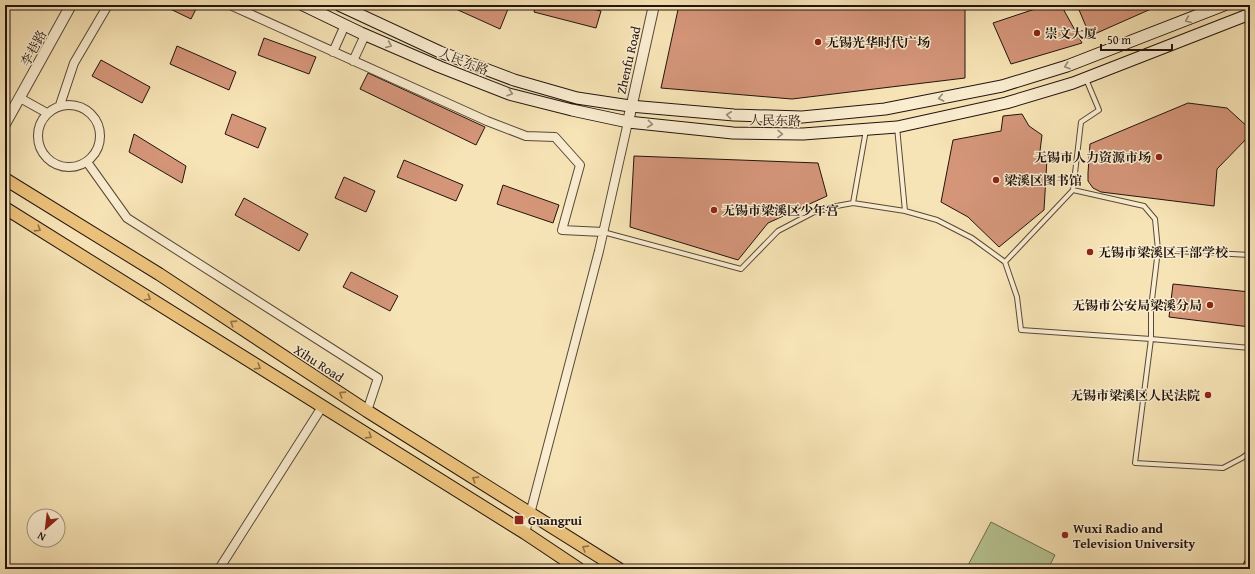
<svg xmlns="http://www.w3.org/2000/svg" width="1255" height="574" font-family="'Gentium Book Plus','Noto Serif SC',serif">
<rect width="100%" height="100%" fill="#f7e4b6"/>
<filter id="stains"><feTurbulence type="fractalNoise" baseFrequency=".005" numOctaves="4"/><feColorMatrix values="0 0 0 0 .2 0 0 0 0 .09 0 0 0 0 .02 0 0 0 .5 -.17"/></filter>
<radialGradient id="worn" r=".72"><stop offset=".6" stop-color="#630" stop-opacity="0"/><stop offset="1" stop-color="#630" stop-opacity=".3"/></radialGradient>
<path fill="#b7c592" stroke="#6c6c50" d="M991,522L1055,555L1048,569H966Z"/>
<path fill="#d49579" stroke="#22140e" d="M162,5H198L191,19Z
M447,5H499L508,9L500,29Z
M536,5H577L601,11L596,28L534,12Z
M679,5H965V78L792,99L661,88Z
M1047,5H1061L1082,43L1011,64L993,23Z
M1077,5H1160L1090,36Z
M264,38L316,57L309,74L258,55Z
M177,46L236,72L229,90L170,64Z
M101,60L150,87L142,103L92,76Z
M368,73L485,127L476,145L360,89Z
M1188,103L1227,108L1250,129V135L1217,169L1214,206L1101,192L1093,188L1088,181V173L1090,144Z
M232,114L266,128L258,148L225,134Z
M1022,114L1029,126L1042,135L1040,151L1047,158L1044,210L999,247L968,217L941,202L953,140L1001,131L1003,116Z
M134,134L186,166L182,183L129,152Z
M634,156L818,163L827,196L768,223L738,260L630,227Z
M404,160L463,185L456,201L397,177Z
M344,177L375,191L366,212L335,198Z
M503,185L559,205L553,223L497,204Z
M244,198L308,234L299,251L235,215Z
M351,272L398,296L390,311L343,287Z
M1173,284L1250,292V327L1169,317Z"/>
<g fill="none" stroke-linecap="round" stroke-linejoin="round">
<g stroke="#574838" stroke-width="6">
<path id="service" d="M1086,79L1099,110L1081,122L1073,190L1144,206L1155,219L1158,250L1151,308V339L1250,348
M897,127L905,211L937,220L972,238L1005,262L1017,297L1021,330L1151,339L1135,463L1223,468L1242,458L1250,452
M866,130L853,203L905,211
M603,232L741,269L778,231L820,209L853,203
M1158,250L1250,255
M1005,262L1073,190"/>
</g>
<g stroke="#574838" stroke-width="10">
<path id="minor" d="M230,5L487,121L526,136L555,137L580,165L562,230L603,232
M333,52L345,25
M353,61L365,35
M20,98L47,113
M38 136a31 31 0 1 1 62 0a31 31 0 1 1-62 0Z
M60,105L74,63L108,5
M87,162L127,218L378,378L367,411
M525,533L599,251L628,122
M219,569L322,407"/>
</g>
<g stroke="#574838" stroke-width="12">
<path id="tertiary" d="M628,122L654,5
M5,124L71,5"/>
</g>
<g stroke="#22140e" stroke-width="13">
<path id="secondary" d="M303,5L361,33L440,67L509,94L572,110L628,122L733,133L803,134L897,127L1006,103L1073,83L1250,14
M339,5L440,52L514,80L577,98L630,106L734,115L802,117L885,109L1002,86L1067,66L1224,5
M1248,569L1250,564"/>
</g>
<g stroke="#22140e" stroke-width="14">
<path id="primary" d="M5,179L159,274L367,411L619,569
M5,208L525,533L579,569"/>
</g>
<use href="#service" stroke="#faedd0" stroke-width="4"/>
<use href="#minor" stroke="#faedd0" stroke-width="8"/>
<use href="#tertiary" stroke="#faedd0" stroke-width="10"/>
<use href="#secondary" stroke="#faedd0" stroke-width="11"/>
<use href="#primary" stroke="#ecc27b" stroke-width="12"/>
</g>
<defs><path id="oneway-chevron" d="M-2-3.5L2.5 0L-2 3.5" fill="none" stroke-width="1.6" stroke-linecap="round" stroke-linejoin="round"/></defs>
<g stroke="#998b79">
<use href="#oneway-chevron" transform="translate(1188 20) rotate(158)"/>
<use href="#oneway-chevron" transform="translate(389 45) rotate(23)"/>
<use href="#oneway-chevron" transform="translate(1067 66) rotate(161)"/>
<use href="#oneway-chevron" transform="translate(510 93) rotate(17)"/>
<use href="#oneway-chevron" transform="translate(941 98) rotate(169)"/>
<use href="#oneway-chevron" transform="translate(729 115) rotate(-174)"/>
<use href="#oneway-chevron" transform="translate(650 124) rotate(6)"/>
<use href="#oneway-chevron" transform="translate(780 134) rotate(1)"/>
</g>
<g stroke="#91744a">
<use href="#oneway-chevron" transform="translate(38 229) rotate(32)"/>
<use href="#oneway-chevron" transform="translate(148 298) rotate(32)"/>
<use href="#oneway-chevron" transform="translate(233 323) rotate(-147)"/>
<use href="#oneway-chevron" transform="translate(258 367) rotate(32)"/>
<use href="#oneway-chevron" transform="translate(342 394) rotate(-147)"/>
<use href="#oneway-chevron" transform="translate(369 436) rotate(32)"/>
<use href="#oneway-chevron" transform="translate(475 479) rotate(-148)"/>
<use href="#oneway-chevron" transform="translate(585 548) rotate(-148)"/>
</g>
<g fill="#8f2418" stroke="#faedd0" stroke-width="1.5">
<circle cx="1037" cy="33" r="4"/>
<circle cx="818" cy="42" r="4"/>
<circle cx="1159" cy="157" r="4"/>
<circle cx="996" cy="180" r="4"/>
<circle cx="714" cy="210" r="4"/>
<circle cx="1090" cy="252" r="4"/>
<circle cx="1210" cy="305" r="4"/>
<circle cx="1208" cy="395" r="4"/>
<rect x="514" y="515" width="10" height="10" rx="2"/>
<circle cx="1065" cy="535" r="4"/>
</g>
<g text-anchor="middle" stroke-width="3" stroke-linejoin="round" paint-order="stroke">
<g font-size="13" font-weight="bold" fill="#22140e" stroke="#faedd0" text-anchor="start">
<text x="1045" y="38">崇文大厦</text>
<text x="826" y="47">无锡光华时代广场</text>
<text x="1151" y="162" text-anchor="end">无锡市人力资源市场</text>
<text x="1004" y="185">梁溪区图书馆</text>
<text x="722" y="215">无锡市梁溪区少年宫</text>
<text x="1098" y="257">无锡市梁溪区干部学校</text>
<text x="1202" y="310" text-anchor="end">无锡市公安局梁溪分局</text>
<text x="1200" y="400" text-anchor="end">无锡市梁溪区人民法院</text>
<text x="528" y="525">Guangrui</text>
<text x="1073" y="533">Wuxi Radio and<tspan x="1073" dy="15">Television University</tspan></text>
</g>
<g font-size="13" fill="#22140e" stroke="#faedd0">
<text transform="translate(33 48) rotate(-61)" y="5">李巷路</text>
<text transform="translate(628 60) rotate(-77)" y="5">Zhenfu Road</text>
<text transform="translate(464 61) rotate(22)" y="5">人民东路</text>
<text transform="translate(775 120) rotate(1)" y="5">人民东路</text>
<text transform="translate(319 363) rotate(33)" y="5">Xihu Road</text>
</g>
</g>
<rect width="1255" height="574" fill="none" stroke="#f7e4b6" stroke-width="20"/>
<rect x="6" y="6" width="1243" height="562" fill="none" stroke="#22140e" stroke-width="2"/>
<rect x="10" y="10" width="1235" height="554" fill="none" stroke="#22140e"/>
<g transform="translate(46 528) rotate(208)"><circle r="19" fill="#faedd0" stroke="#a49682"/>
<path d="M0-3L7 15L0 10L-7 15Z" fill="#8f2418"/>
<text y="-6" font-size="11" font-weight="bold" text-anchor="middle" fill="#22140e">N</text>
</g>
<path d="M1101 44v6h71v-6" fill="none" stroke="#22140e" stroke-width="2"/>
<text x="1107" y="44" font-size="12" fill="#22140e" stroke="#faedd0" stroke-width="3" paint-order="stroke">50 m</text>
<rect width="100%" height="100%" filter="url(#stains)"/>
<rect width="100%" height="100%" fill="url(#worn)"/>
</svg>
